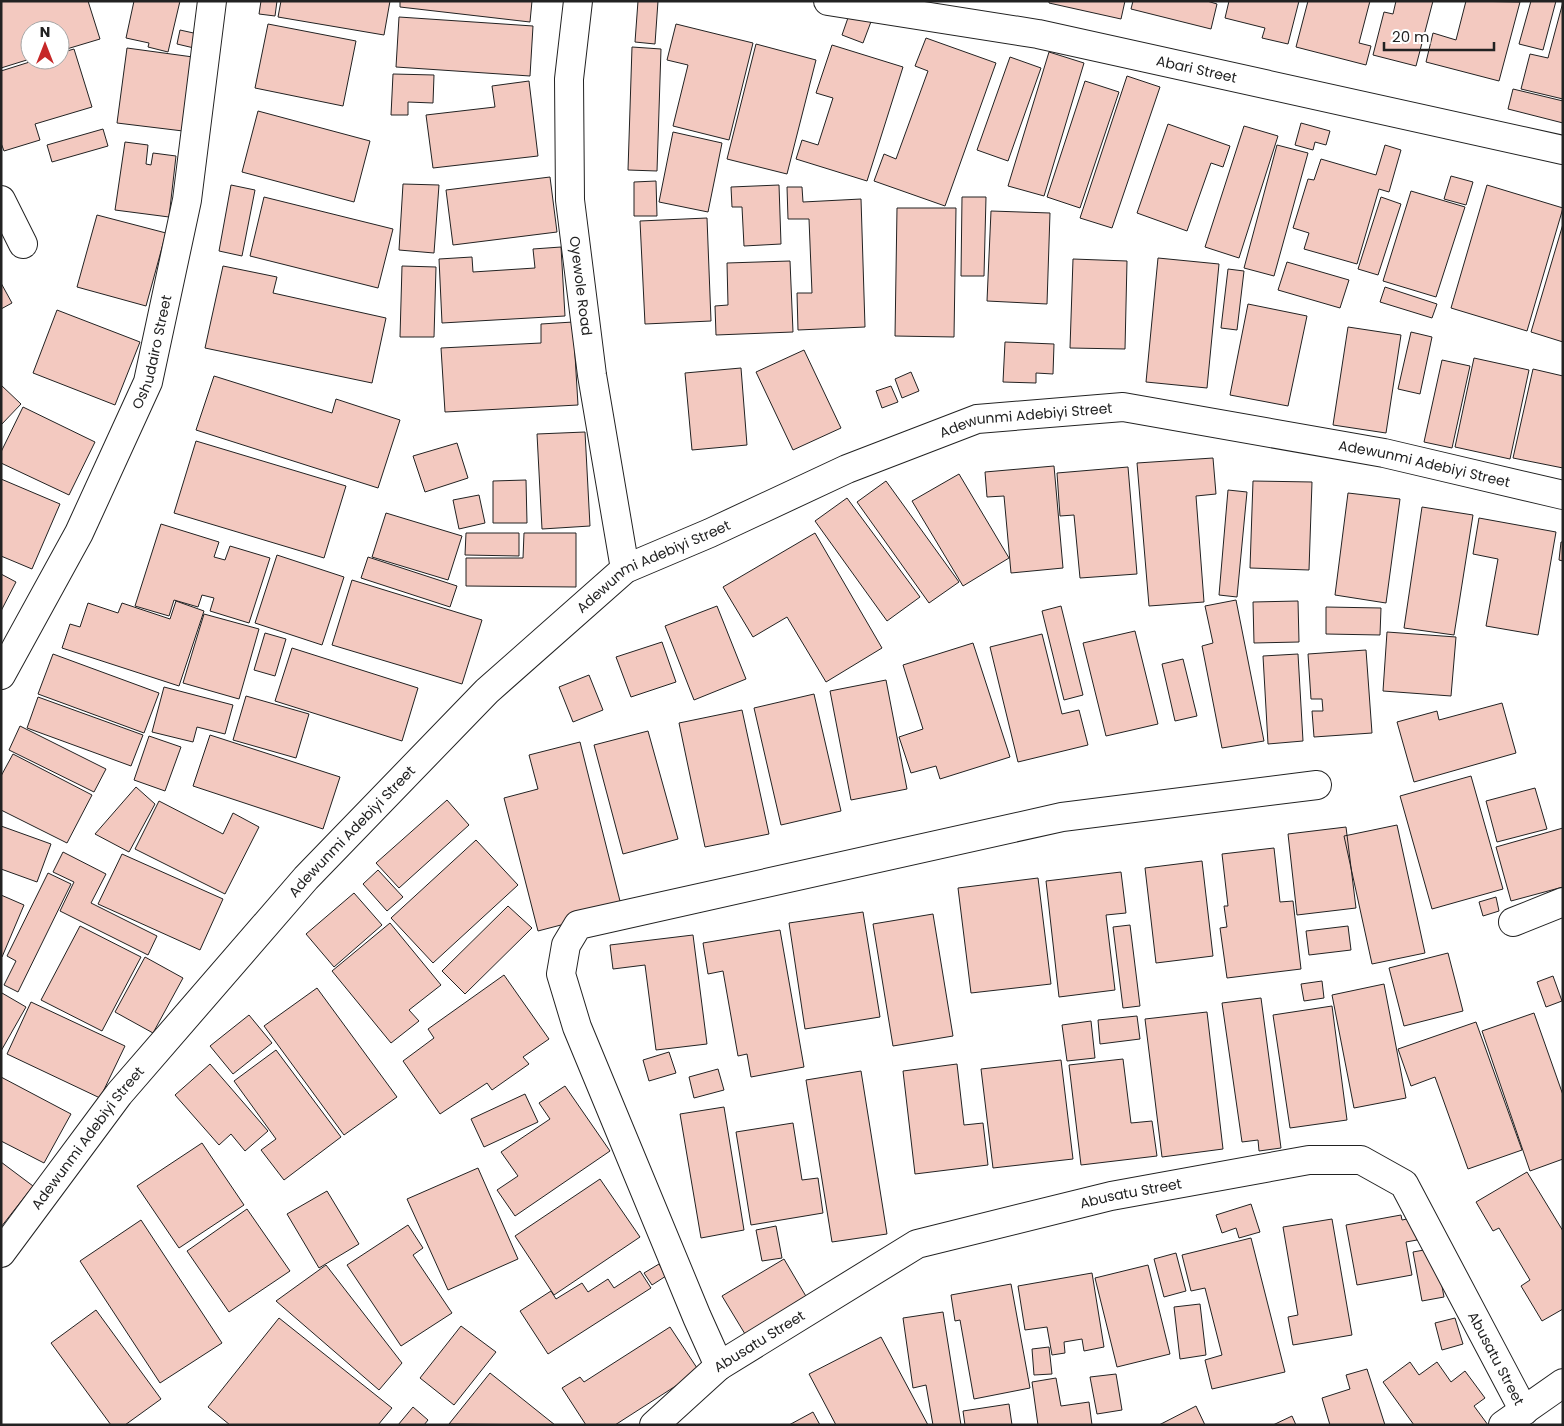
<svg xmlns="http://www.w3.org/2000/svg" width="1564" height="1426" font-family="Poppins,sans-serif">
<rect width="100%" height="100%" fill="#fff"/>
<path fill="#f3c9c0" stroke="#222" d="M1,1H88L100,39L60,51V30H30V59L1,68Z
M134,1H180L168,52L148,47L149,43L126,38Z
M261,1H277L275,16L259,14Z
M281,1H390L384,35L278,17Z
M400,1H532L530,22L400,7Z
M638,1H658L655,44L635,42Z
M1049,1H1125L1121,19L1049,3Z
M1133,1H1207L1217,4L1211,29L1131,9Z
M1229,1H1299L1288,44L1262,38L1265,28L1225,18Z
M1308,1H1370L1359,43L1371,46L1366,65L1296,47Z
M1396,1H1433L1416,66L1373,55L1384,12L1393,14Z
M1466,1L1520,2L1499,81L1426,62L1433,33L1456,40Z
M1531,1H1556L1543,50L1519,44Z
M1563,2V99L1521,89L1530,54L1548,58Z
M850,12L872,19L863,43L842,35Z
M399,17L533,26L530,76L396,67Z
M268,24L356,41L343,106L255,88Z
M676,24L753,43L729,140L673,126L688,65L667,60Z
M180,30L198,34L194,48L177,44Z
M926,38L996,63L945,206L874,181L884,154L896,159L928,71L915,66Z
M756,44L816,60L787,174L727,159Z
M832,45L903,67L867,181L796,159L802,140L818,145L833,98L816,93Z
M632,47L661,49L657,171L628,170Z
M127,48L193,57L183,131L117,123Z
M74,49L92,107L35,124L40,140L4,151L1,143V71L36,60H60V53Z
M1049,52L1084,63L1044,196L1008,186Z
M1010,57L1041,68L1008,161L977,150Z
M393,74L434,75L433,103L408,102V115H391Z
M1127,76L1160,87L1112,228L1080,218Z
M529,81L538,156L433,168L426,115L495,107L492,86Z
M1085,81L1119,92L1080,208L1047,197Z
M1513,89L1563,101V123L1508,109Z
M258,111L370,141L354,202L242,172Z
M1301,123L1330,131L1326,145L1315,142L1313,150L1295,145Z
M1168,124L1230,146L1223,167L1211,163L1187,231L1137,213Z
M1244,126L1278,136L1239,258L1205,247Z
M103,129L108,146L52,162L47,145Z
M673,132L722,143L708,212L659,202Z
M125,142L148,145L146,164L151,165L153,153L176,156L169,217L115,210Z
M1277,145L1308,153L1274,276L1244,268Z
M1385,145L1401,150L1389,192L1379,189L1357,264L1304,249L1309,233L1293,228L1308,179L1314,180L1321,159L1376,175Z
M1451,176L1473,182L1466,205L1444,199Z
M550,177L557,232L453,245L446,190Z
M656,181L657,216H634V182Z
M403,184L439,185L434,253L399,250Z
M231,185L255,190L242,256L219,251Z
M779,185L781,244L744,246L742,207H732L731,187Z
M1487,185L1563,208L1527,331L1451,308Z
M787,187H802L803,202L861,199L865,327L798,330L797,293H812L809,219H788Z
M1411,191L1465,207L1436,297L1383,281Z
M264,197L393,229L378,288L250,256Z
M962,197H986L984,276H961Z
M1381,197L1401,204L1378,275L1358,269Z
M897,208H956L954,337L895,336Z
M991,211L1050,213L1047,304L987,301Z
M97,215L166,233L146,306L77,287Z
M707,218L711,321L645,324L640,221Z
M1563,224V342L1531,332Z
M561,247L565,316L442,323L439,259L472,257L473,272L535,268L533,249Z
M1158,258L1219,264L1207,388L1146,382Z
M1073,259L1127,261L1125,349L1070,348Z
M790,261L793,332L716,335L715,306L728,305L727,263Z
M1287,262L1349,280L1340,308L1278,290Z
M223,266L277,277L273,293L386,318L372,383L205,348Z
M402,266L436,267L434,337H400Z
M1228,269L1244,271L1237,330L1221,328Z
M1,283L12,303L1,309Z
M1385,287L1437,304L1432,318L1380,302Z
M1248,304L1307,316L1288,406L1230,395Z
M57,310L140,342L115,405L33,373Z
M573,322L578,405L445,412L441,348L541,343V324Z
M1348,327L1401,335L1386,433L1333,425Z
M1411,332L1432,337L1420,394L1398,389Z
M1005,342L1054,344L1053,374L1036,373V383L1003,382Z
M804,350L841,428L793,450L756,372Z
M1474,358L1529,370L1510,459L1455,447Z
M1442,360L1470,366L1452,448L1424,442Z
M741,368L747,445L692,450L685,373Z
M1533,369L1563,376V468L1513,458Z
M911,372L919,391L902,398L895,379Z
M214,376L332,413L336,399L400,420L378,488L196,430Z
M1,385L21,404L1,425Z
M891,386L898,402L882,408L876,391Z
M23,407L95,442L69,495L1,463V452Z
M585,432L590,526L542,529L537,434Z
M196,441L346,486L324,558L174,513Z
M457,443L468,478L425,492L413,456Z
M1213,458L1216,494L1196,496L1204,602L1149,606L1137,463Z
M1054,466L1063,568L1011,573L1004,496L987,497L985,472Z
M1128,467L1137,574L1080,578L1074,515L1060,516L1057,473Z
M959,474L1009,558L963,586L912,501Z
M1,479L60,504L32,569L1,556Z
M526,480L527,523H493V481Z
M886,481L959,582L929,603L857,502Z
M1253,481L1312,482L1309,570L1250,568Z
M1228,490L1247,492L1237,597L1219,595Z
M1348,493L1400,499L1386,603L1335,595Z
M479,495L485,523L459,529L453,500Z
M847,498L920,597L887,621L815,521Z
M1422,507L1473,515L1454,635L1404,628Z
M386,513L462,536L448,580L372,557Z
M1479,518L1556,532L1538,635L1486,626L1498,559L1473,554Z
M161,524L219,542L214,557L225,560L230,546L270,558L249,623L210,611L214,598L202,595L198,607L174,600L169,616L135,606Z
M466,533H519V556L465,555Z
M524,533H576V587L466,586V558H523Z
M815,533L882,648L826,682L787,617L753,637L723,587Z
M1561,542H1563V561L1559,560Z
M277,555L344,577L322,645L255,623Z
M368,557L457,586L450,607L361,578Z
M1,574L16,582L1,611Z
M352,580L482,620L462,684L332,645Z
M1236,600L1264,741L1222,748L1202,646L1213,643L1205,606Z
M176,601L204,611L179,686L62,648L70,624L80,627L88,603L118,613L122,603L170,619Z
M1298,601L1299,642L1254,643L1253,602Z
M717,606L746,679L694,700L665,626Z
M1061,606L1083,695L1064,700L1042,611Z
M1326,607L1381,608L1380,635L1326,634Z
M204,614L259,629L239,699L183,683Z
M1135,631L1158,724L1106,736L1083,643Z
M1387,632L1456,637L1451,696L1383,691Z
M265,633L286,639L275,676L254,670Z
M1042,634L1062,714L1079,710L1088,745L1018,762L990,647Z
M662,642L676,682L631,697L616,657Z
M973,643L1010,757L940,779L936,766L911,773L899,737L923,729L903,665Z
M292,648L418,688L402,741L275,701Z
M1366,650L1372,733L1314,737L1312,711H1323L1322,699H1311L1308,654Z
M53,654L159,693L144,733L38,694Z
M1298,654L1303,741L1268,744L1263,656Z
M1183,659L1197,716L1175,721L1162,664Z
M589,675L603,710L573,722L559,687Z
M886,680L907,789L851,800L830,691Z
M164,687L233,705L225,734L197,727L193,742L152,732Z
M814,694L841,811L781,825L754,708Z
M246,696L309,714L296,758L233,740Z
M38,697L143,735L131,766L27,728Z
M1502,703L1516,753L1414,782L1397,722L1437,711L1439,720Z
M742,710L769,834L705,847L679,723Z
M20,726L106,769L94,792L9,750Z
M648,731L678,839L623,854L594,745Z
M210,735L340,777L323,829L193,786Z
M149,736L181,747L165,791L134,780Z
M580,742L622,909L538,931L504,798L538,789L529,755Z
M13,754L92,795L67,843L1,810V776Z
M1471,776L1503,889L1432,909L1400,796Z
M136,787L155,804L129,852L95,834Z
M1535,788L1547,829L1497,842L1486,801Z
M447,800L469,825L399,888L376,863Z
M159,801L223,834L233,813L259,827L225,894L135,849Z
M1397,825L1425,953L1372,964L1344,836Z
M1,826L51,844L37,882L1,869Z
M1346,827L1356,908L1297,915L1288,834Z
M1563,828V887L1511,901L1496,847Z
M476,840L518,885L433,963L391,918Z
M1274,848L1280,902L1293,901L1301,969L1227,978L1220,928L1227,927L1224,906H1228L1222,854Z
M63,852L106,874L91,903L157,936L148,955L60,911L74,882L53,872Z
M122,854L223,899L200,950L98,904Z
M1202,861L1213,956L1156,963L1145,868Z
M378,870L403,897L387,911L363,884Z
M1121,872L1126,913L1106,915L1115,990L1059,997L1046,881Z
M48,873L71,884L18,992L4,985L16,961L7,956Z
M1038,878L1051,984L971,993L958,888Z
M354,893L382,925L334,967L306,934Z
M1,895L24,905L2,957H1Z
M1496,897L1499,911L1483,916L1479,902Z
M508,906L532,928L465,994L442,971Z
M863,912L880,1017L805,1029L789,923Z
M933,914L953,1036L893,1046L873,924Z
M390,923L441,985L409,1010L419,1021L391,1043L332,971Z
M1130,925L1140,1006L1123,1008L1113,927Z
M80,926L141,957L102,1031L41,1000Z
M1348,926L1351,950L1309,955L1306,931Z
M780,930L804,1067L751,1077L747,1054L738,1056L723,971L708,974L703,943Z
M693,935L707,1044L656,1050L645,965L613,969L610,945Z
M1448,953L1463,1011L1404,1026L1389,968Z
M145,957L183,978L153,1033L115,1012Z
M504,975L549,1039L523,1057L529,1064L492,1090L487,1083L440,1114L403,1061L434,1038L428,1029Z
M1553,976L1562,1001L1546,1007L1537,982Z
M1322,981L1324,998L1304,1001L1301,984Z
M1384,984L1406,1098L1354,1108L1332,995Z
M317,988L397,1097L344,1135L264,1026Z
M2,993L26,1007L1,1051V994Z
M1261,998L1281,1148L1259,1151L1258,1140L1242,1142L1222,1003Z
M31,1002L125,1046L100,1098L7,1054Z
M1332,1006L1347,1120L1290,1128L1273,1015Z
M1207,1012L1223,1149L1162,1157L1145,1019Z
M1534,1013L1563,1095V1159L1530,1171L1482,1031Z
M249,1015L272,1043L233,1074L210,1046Z
M1137,1016L1140,1039L1100,1044L1098,1020Z
M1091,1021L1095,1058L1067,1061L1062,1025Z
M1476,1022L1522,1150L1468,1169L1435,1077L1411,1086L1398,1049Z
M276,1050L341,1137L284,1180L261,1150L276,1139L234,1081Z
M669,1052L676,1073L649,1081L643,1060Z
M1123,1059L1131,1123L1152,1121L1157,1156L1081,1165L1069,1065Z
M1061,1060L1073,1159L993,1168L981,1069Z
M210,1064L268,1131L245,1151L231,1134L219,1145L175,1095Z
M957,1064L964,1125L983,1123L988,1165L915,1174L903,1071Z
M718,1069L724,1090L694,1098L689,1077Z
M861,1071L887,1234L832,1242L806,1080Z
M1,1077L71,1114L44,1163L1,1141Z
M565,1086L610,1151L515,1216L497,1190L518,1176L501,1152L550,1119L539,1103Z
M525,1094L538,1122L484,1147L471,1119Z
M724,1107L744,1230L701,1238L680,1114Z
M793,1123L802,1180L818,1178L823,1213L751,1225L736,1132Z
M202,1143L244,1205L179,1248L137,1186Z
M1,1162L33,1186L1,1227Z
M478,1168L518,1259L448,1290L407,1199Z
M1527,1172L1563,1231V1309L1542,1321L1521,1286L1530,1280L1499,1228L1493,1231L1476,1202Z
M600,1179L640,1237L554,1295L515,1236Z
M327,1191L359,1244L319,1268L287,1214Z
M1251,1204L1260,1232L1239,1238L1236,1228L1222,1233L1216,1215Z
M247,1209L290,1271L229,1312L187,1251Z
M1401,1215L1402,1220L1412,1218L1417,1240L1406,1242L1412,1275L1357,1285L1346,1225Z
M1332,1219L1352,1335L1293,1345L1288,1317L1298,1315L1283,1227Z
M141,1220L222,1343L160,1383L80,1261Z
M408,1225L423,1248L413,1255L452,1313L401,1346L347,1265Z
M776,1226L782,1258L762,1261L756,1230Z
M1251,1238L1285,1372L1212,1389L1205,1360L1222,1355L1205,1288L1191,1291L1182,1255Z
M1435,1248L1444,1297L1422,1301L1413,1252Z
M1176,1253L1186,1291L1164,1297L1154,1259Z
M784,1259L807,1298L745,1334L722,1296Z
M659,1264L666,1276L652,1285L644,1273Z
M326,1265L402,1363L379,1390L276,1301Z
M1148,1265L1170,1354L1117,1367L1095,1278Z
M640,1271L651,1288L548,1354L520,1311L551,1291L556,1299L582,1283L588,1292L608,1279L614,1288Z
M1092,1273L1104,1347L1084,1351L1082,1339L1064,1342L1065,1353L1052,1355L1047,1327L1025,1330L1018,1286Z
M1011,1284L1030,1388L974,1399L960,1320L955,1321L951,1295Z
M1200,1304L1206,1355L1180,1359L1174,1307Z
M96,1310L161,1399L125,1425H111L51,1343Z
M943,1312L961,1425H933L926,1385L913,1388L903,1318Z
M279,1318L392,1408L378,1425H230L208,1407Z
M1455,1318L1463,1344L1442,1350L1435,1323Z
M461,1326L496,1352L454,1405L420,1378Z
M670,1327L699,1371L615,1425H586L562,1388L580,1377L584,1382Z
M881,1337L928,1425H836L809,1374Z
M1049,1347L1052,1374L1034,1375L1032,1349Z
M1410,1362L1419,1375L1437,1362L1451,1382L1465,1371L1485,1398L1474,1406L1488,1425H1414L1383,1382Z
M1367,1369L1385,1425H1330L1322,1398L1350,1389L1346,1375Z
M490,1373L555,1425L449,1424Z
M1116,1374L1122,1410L1097,1414L1090,1377Z
M1056,1378L1061,1406L1089,1402L1092,1425H1038L1032,1382Z
M1009,1404L1012,1425H965L963,1411Z
M1196,1406L1205,1425H1159Z
M413,1407L428,1420L424,1425H398Z
M813,1412L820,1425H789Z
M1292,1416L1296,1425H1273Z"/>
<g fill="none" stroke-linecap="round" stroke-linejoin="round">
<g stroke="#222" stroke-width="30">
<g id="minor">
<path id="s1" d="M578,1L569,79L570,200L592,375L625,569"/>
<path id="s2" d="M828,1L1038,34L1563,150"/>
<path d="M1,200L23,244"/>
<path id="s3" d="M1,675L79,533L148,382L187,200L212,1"/>
<path d="M1513,922L1563,902"/>
<path id="s4" d="M1,1253L119,1094L306,878L487,691L625,569L710,533L847,469L977,419L1123,407L1384,453L1563,495"/>
<path d="M719,1366L697,1317L577,1027L561,974L566,945L578,925L1062,817L1317,785"/>
<path id="s5" d="M654,1425L719,1366L917,1244L1111,1196L1309,1160H1361L1404,1184L1524,1411"/>
<path d="M1503,1425L1563,1383"/>
</g>
</g>
<use href="#minor" stroke="#fff" stroke-width="28"/>
</g>
<g text-anchor="middle" stroke-width="4" stroke-linejoin="round" paint-order="stroke">
<g font-size="14" fill="#222" stroke="#fff">
<text dy="5" stroke="none"><textPath href="#s2" startOffset="375">Abari Street</textPath></text>
<text dy="5" stroke="none"><textPath href="#s1" startOffset="286">Oyewole Road</textPath></text>
<text dy="5" stroke="none"><textPath href="#s3" startOffset="358">Oshudairo Street</textPath></text>
<text dy="5" stroke="none"><textPath href="#s4" startOffset="1359">Adewunmi Adebiyi Street</textPath></text>
<text dy="5" stroke="none"><textPath href="#s4" startOffset="1764">Adewunmi Adebiyi Street</textPath></text>
<text dy="5" stroke="none"><textPath href="#s4" startOffset="954">Adewunmi Adebiyi Street</textPath></text>
<text dy="5" stroke="none"><textPath href="#s4" startOffset="549">Adewunmi Adebiyi Street</textPath></text>
<text dy="5" stroke="none"><textPath href="#s4" startOffset="144">Adewunmi Adebiyi Street</textPath></text>
<text dy="5" stroke="none"><textPath href="#s5" startOffset="540">Abusatu Street</textPath></text>
<text dy="5" stroke="none"><textPath href="#s5" startOffset="135">Abusatu Street</textPath></text>
<text dy="5" stroke="none"><textPath href="#s5" startOffset="1020">Abusatu Street</textPath></text>
</g>
</g>
<rect width="1564" height="1426" fill="none" stroke="#222222" stroke-width="5"/>
<g transform="translate(45 45)"><circle r="24" fill="#ffffff" stroke="#a7a7a7"/>
<path d="M0-4L9 19L0 12L-9 19Z" fill="#c62828"/>
<text y="-8" font-size="14" font-weight="bold" text-anchor="middle" fill="#222222">N</text>
</g>
<path d="M1384 42v8h110v-8" fill="none" stroke="#222222" stroke-width="2.5"/>
<text x="1392" y="42" font-size="15" fill="#222222" stroke="#ffffff" stroke-width="4" paint-order="stroke">20 m</text>
</svg>
